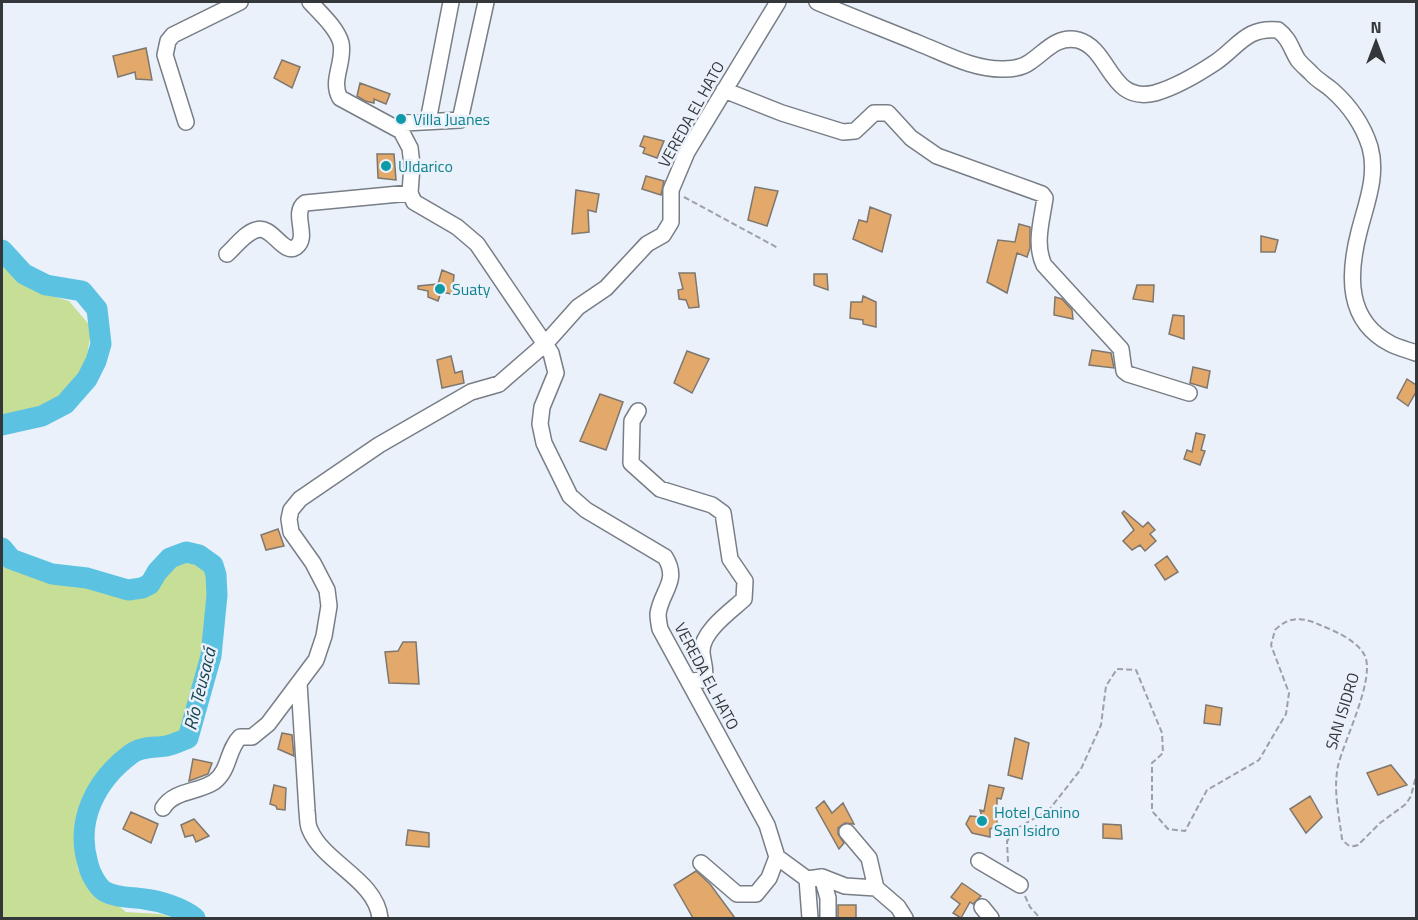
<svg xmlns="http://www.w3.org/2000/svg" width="1418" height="920" font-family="'Titillium Web',sans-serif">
<rect width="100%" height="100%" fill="#eaf1fa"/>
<path fill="#c7de97" d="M2,249L23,282L45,294L69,301L92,328L84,371L63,400L2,419Z
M193,550L210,553L219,597V622L211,666L198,703L185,732L166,746L142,754L95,796L76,851L78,870L96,887L126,912L160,914L175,918H2V552L22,565L48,573L121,583L158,580L174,560Z"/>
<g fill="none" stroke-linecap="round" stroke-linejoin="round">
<path stroke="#5bc3e1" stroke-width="21" d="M2,250L24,274L46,285L82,291L97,309L101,344L96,361L87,379L65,404L42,416L2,425
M2,548L11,559L52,574L87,578L128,590L142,588L150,584L157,572L170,558L186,552L199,555L213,565L216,575L217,595L211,656L188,738C181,741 173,745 166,746C155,748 141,746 131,754C96,780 75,820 88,864C90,873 97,886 104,891C116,898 131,897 144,899C161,901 182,908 195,918"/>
</g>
<path fill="#e3a96a" stroke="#7e776f" stroke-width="1.5" d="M146,48L152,80L136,79L135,72L118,77L113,56Z
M282,60L300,67L292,88L274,78Z
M360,83L390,94L386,104L374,99V103L365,101L357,96Z
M644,136L664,141L657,158L643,153L645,148L640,146Z
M377,154H394L396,180L378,178Z
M646,176L664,181L661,195L642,189Z
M755,187L778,191L767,226L748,220Z
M576,190L599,194L596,212L588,210L589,232L572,234Z
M870,207L891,215L882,252L853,239L859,220L867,222Z
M1019,224L1030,227V248L1027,257L1017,253L1007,293L987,282L998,240L1015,242Z
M1261,236L1278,240L1275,252H1261Z
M442,270L454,275L452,294L441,292L438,301L428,297V291L418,289V286L438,284Z
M679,273H695L699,307L689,308L686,300L679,299L678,290L683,289Z
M814,274H827L828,290L814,285Z
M1137,285H1154L1153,302L1133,299Z
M863,296L876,302V327L863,324V320L850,318L851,302H862Z
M1055,297L1062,299L1072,310L1073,319L1054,315Z
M1173,315L1184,316V339L1169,334Z
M1092,350L1111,353L1114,368L1089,365Z
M687,351L709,359L692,393L674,383Z
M451,356L455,373L462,371L464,383L442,388L437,360Z
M1193,367L1210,371L1207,388L1190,383Z
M1407,379L1416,385V392L1408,406L1397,398Z
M600,394L623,402L606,450L580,441Z
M1196,433L1205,435L1201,450L1205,451L1200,465L1184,459L1187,450L1192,452Z
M1124,511L1143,527L1148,522L1155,530L1150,534L1156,541L1145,551L1140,545L1132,550L1123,541L1134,530L1122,513Z
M278,529L284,546L266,550L261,535Z
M1167,556L1178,572L1165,580L1155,565Z
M403,642H416L419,684L389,683L385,652L398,651Z
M1206,705L1222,708L1220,725L1204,723Z
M282,733L292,735L294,756L278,749Z
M1015,738L1029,743L1022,779L1008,775Z
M193,759L212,763L208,774L189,781Z
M1391,765L1407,785L1378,795L1367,773Z
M274,785L286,788L285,810L277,809L276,806L270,804Z
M989,785L1004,788L1001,799L997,798V826L990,829V837L972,833L966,824L970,816L982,817L980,810L984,811Z
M1310,796L1322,817L1306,833L1290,809Z
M824,801L832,813L843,803L854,824L845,823L838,828V834L844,843L839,849L816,808Z
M131,812L158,824L151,843L123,829Z
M194,819L209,836L196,842L193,835L185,837L181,825Z
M1103,824L1121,825L1122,839L1103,838Z
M408,830L429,833V847L406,845Z
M696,871L710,884L735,918H693L674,885Z
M962,883L981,896L973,904L970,902L961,918L953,913L960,904L951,897Z
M838,905H856V918H838Z"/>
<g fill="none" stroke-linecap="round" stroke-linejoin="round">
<g stroke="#787e86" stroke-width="18">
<path id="minor" d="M310,2C320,13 337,28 341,43C345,62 330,81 340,98L401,131L410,148L412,165L410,193L414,202L457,227L477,244L551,353L556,373L542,407L540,424L544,443L570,496L586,510L665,557C680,581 661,591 658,614C658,618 659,624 660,629L767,825L777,857L807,879L822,877L845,886L876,888L898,907L905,918
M817,2C850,16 884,29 918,43C946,54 974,70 1004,69C1014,69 1022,68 1030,62C1045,52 1057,35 1078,40C1111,49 1109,104 1155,93C1176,87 1198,74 1216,62C1239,46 1246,27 1278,30C1290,39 1291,49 1298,60C1302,65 1307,69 1311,73C1317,80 1325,84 1332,90C1350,106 1363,125 1370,147C1378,176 1366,204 1359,232C1348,275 1346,321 1391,344C1399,348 1408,350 1416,353
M724,90L782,113L843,132L855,131L874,113H888L911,138L937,156L1042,194L1045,198C1042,220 1034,244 1044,265L1121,349L1124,371L1128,374L1189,393
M428,121L451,2
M186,122L165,55L168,41L173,35L240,2
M404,123L460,120L486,2
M227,254C235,247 245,233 256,230C272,224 283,256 296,247C310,237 291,213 305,203L410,193
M638,411L632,421L631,463L660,489L712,505L723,513L730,559L745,581L744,599C731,611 702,631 702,651C702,661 707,669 704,680L689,681
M299,683L307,811C308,818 307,824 310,830C324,863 376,880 380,918
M163,808C174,790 197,793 214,782C230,770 227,750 240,737H252L268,724L316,660L324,636L329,606L327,590L313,563L291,532L289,519L291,510L300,499L379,445L471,392L499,384L545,344L578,307L606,288L647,244L663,235L671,222V190L687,152L778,2
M847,832L869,858L876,888
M979,861L1020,885
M701,863L737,894H756L769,878L777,857
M822,877L828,898V918
M807,879L810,918
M982,907L991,918"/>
</g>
<path stroke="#9ca1a8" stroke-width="2" stroke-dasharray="6 3" stroke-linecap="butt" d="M684,197L778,248
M1008,862L1007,841L1019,827L1049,810L1081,769L1101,725L1106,686L1117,669L1136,670L1162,733L1163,753L1152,763V811L1168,829L1185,831L1207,790L1259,760L1286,714L1289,693L1271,645L1275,630C1289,616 1303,617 1320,625C1335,631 1358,641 1365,656C1375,680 1344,740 1338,766C1333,790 1339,815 1342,839C1347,845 1350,848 1358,845L1380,823L1406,804L1411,796L1416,776
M1025,896L1030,907L1040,918"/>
<use href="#minor" stroke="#fff" stroke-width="15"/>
</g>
<g fill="#0f9aa8" stroke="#eaf1fa" stroke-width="2">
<circle cx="401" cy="119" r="6"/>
<circle cx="386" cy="166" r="6"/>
<circle cx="440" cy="289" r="6"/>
<circle cx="982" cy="821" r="6"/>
</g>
<g text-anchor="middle" stroke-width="5" stroke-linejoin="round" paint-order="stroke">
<g font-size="16" fill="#35383b" stroke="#eaf1fa">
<text transform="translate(691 114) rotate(-61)" y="6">VEREDA EL HATO</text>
<text transform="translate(707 676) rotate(62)" y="6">VEREDA EL HATO</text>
<text transform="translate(1342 711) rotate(-73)" y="6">SAN ISIDRO</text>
</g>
<g font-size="16" fill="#0d838f" stroke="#eaf1fa" text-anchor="start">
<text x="413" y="125">Villa Juanes</text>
<text x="398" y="172">Uldarico</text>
<text x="452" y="295">Suaty</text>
<text x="994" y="818">Hotel Canino<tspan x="994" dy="18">San Isidro</tspan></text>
</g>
<g font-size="18" font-style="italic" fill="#154350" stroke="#eaf1fa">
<text transform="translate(200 689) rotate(-76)" y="6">Río Teusacá</text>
</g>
</g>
<rect width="1418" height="920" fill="none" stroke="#35383b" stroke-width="6"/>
<g transform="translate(1376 42)" stroke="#eaf1fa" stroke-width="4.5" paint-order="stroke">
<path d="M0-4.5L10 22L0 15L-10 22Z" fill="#35383b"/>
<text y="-9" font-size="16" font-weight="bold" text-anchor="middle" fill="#35383b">N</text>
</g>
</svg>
